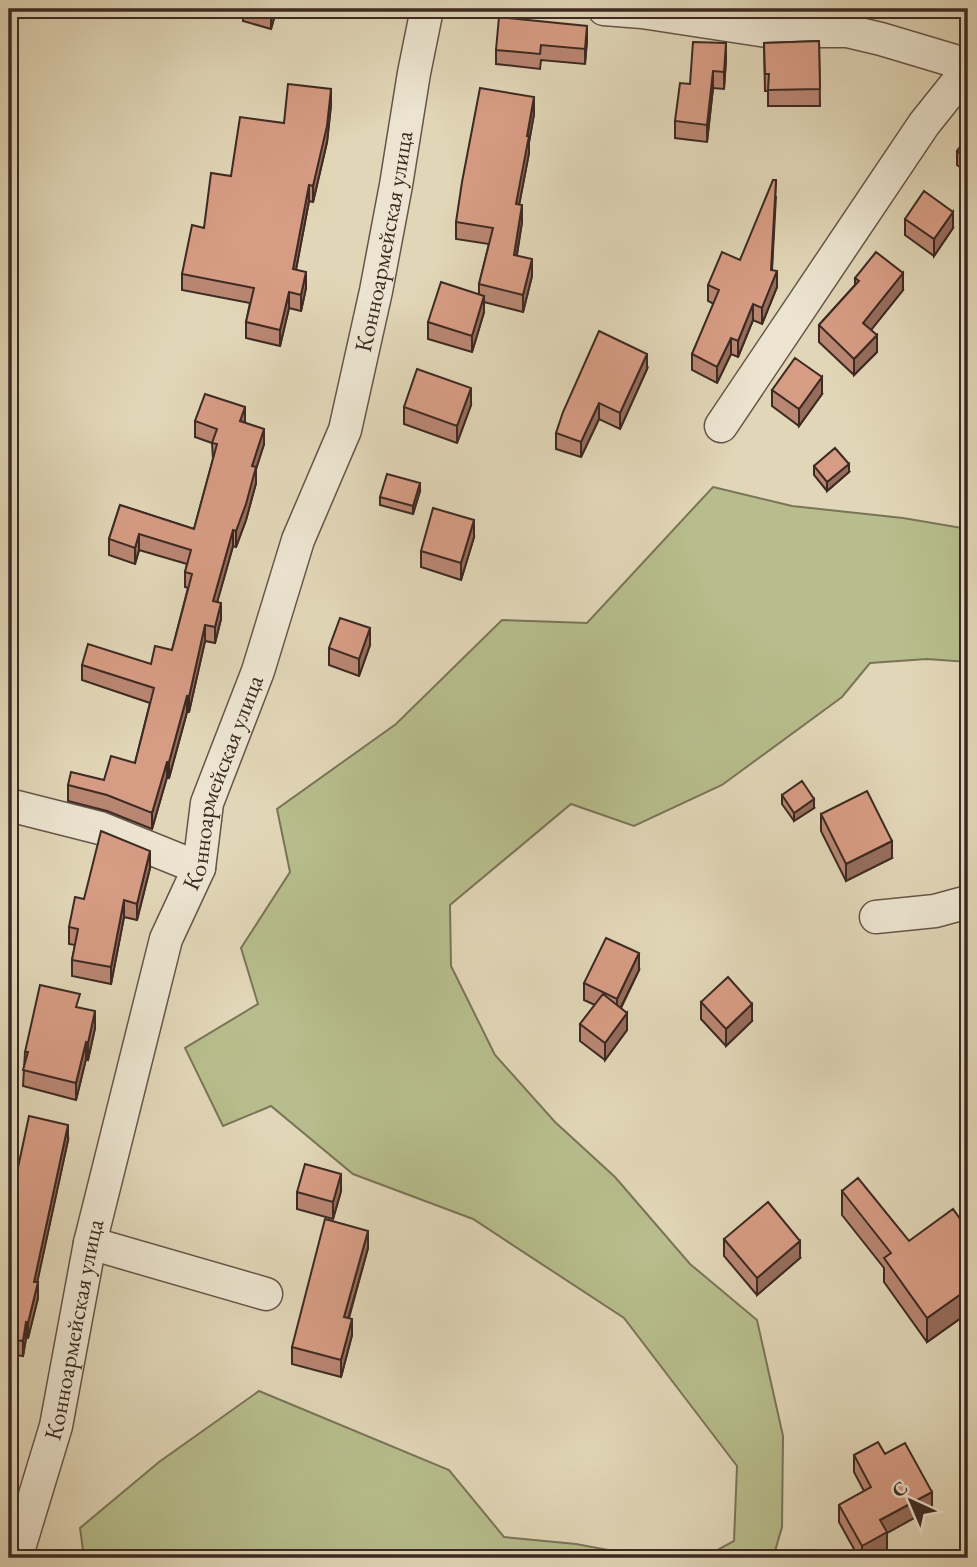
<svg xmlns="http://www.w3.org/2000/svg" width="977" height="1567" font-family="'EB Garamond',serif">
<rect width="100%" height="100%" fill="#e1d6b7"/>
<filter id="stains"><feTurbulence type="fractalNoise" baseFrequency=".00286" numOctaves="4"/><feColorMatrix values="0 0 0 0 .2 0 0 0 0 .09 0 0 0 0 .02 0 0 0 .5 -.17"/></filter>
<radialGradient id="worn" r=".72"><stop offset=".6" stop-color="#630" stop-opacity="0"/><stop offset="1" stop-color="#630" stop-opacity=".3"/></radialGradient>
<path fill="#b7bd8c" stroke="#7a7458" stroke-width="2" d="M713,487L792,506L903,518L968,529V662L927,659L870,663L842,697L722,785L634,826L571,804L450,905L451,966L495,1055L555,1122L615,1177L690,1264L757,1320L783,1436L782,1527L773,1558H703L734,1541L737,1466L624,1318L473,1219L353,1174L271,1106L223,1126L185,1048L258,1004L241,948L290,872L277,809L396,724L502,620L587,623Z
M259,1391L449,1470L504,1537L576,1544L651,1558H84L80,1528L159,1462Z"/>
<g fill="none" stroke-linecap="round" stroke-linejoin="round">
<g stroke="#665548" stroke-width="35">
<g id="street">
<path d="M604,9L642,12L767,31H847L881,39L968,65"/>
<path d="M721,426L924,124L968,69"/>
<path d="M9,805L100,828L199,868"/>
<path d="M876,917L935,911L968,902"/>
<path d="M90,1243L266,1294"/>
<path id="s1" d="M16,1558L56,1426L90,1243L166,939L199,868L207,803L258,671L298,540L345,430L376,291L396,185L414,73L427,9"/>
</g>
</g>
<use href="#street" stroke="#ece4d0" stroke-width="32"/>
</g>
<path fill="#b98672" stroke="#3d2a23" stroke-width="2" d="M243,9H328L326,18L276,11L271,29L243,21Z
M764,9H780L779,13L764,12Z
M587,40L585,64L541,60L540,69L496,64V50Z
M819,41L820,106H768V91H765L764,43Z
M726,60L724,89L713,88L707,142L675,138V121L690,84Z
M331,105L327,142L313,202L309,201L296,270L306,288L301,311L289,308L280,346L246,338V322L250,303L182,290V274L204,228L284,123Z
M534,114L529,142V153L519,205L522,222L517,255L532,276L523,312L484,302V312L472,352L428,339V322L479,294V284L489,244L456,239V222Z
M968,137V173L957,165V151Z
M776,196L772,270L777,287L762,324L753,320L738,357L731,354L717,383L692,370V354L714,304L708,301V285L740,260Z
M905,219L953,228L934,256L905,235Z
M855,278L903,290L871,330L877,352L854,375L819,342V325L855,285Z
M647,369L620,429L599,419L581,457L556,449V433Z
M772,390L822,394L799,426L772,406Z
M471,405L457,443L404,424V407Z
M195,421L245,422L264,444L256,469V483L246,520L236,547L233,546L217,602L221,619L215,643L205,641L189,712H187L169,778L167,777L152,829L107,811L68,801V785L104,780L135,763L150,703L82,680V665L151,664L172,650L188,588L185,587V572L187,564L139,550L135,564L109,555V539L120,505L194,529L213,459L212,443L195,437Z
M814,466L849,472L827,491L814,475Z
M420,491L413,514L380,505V497Z
M474,537L461,580L421,567V551Z
M370,645L359,676L329,665V648Z
M782,795L814,808L794,821L782,804Z
M821,814L892,858L846,881L821,831Z
M150,868L137,920L124,917L111,984L72,976V960L75,945L69,944V927L84,899Z
M9,898L14,907L11,930L9,929Z
M639,970L621,1008L627,1030L605,1060L580,1041V1024L595,1005L584,1000V983Z
M701,1002L752,1021L726,1046L701,1019Z
M80,1008L95,1028L88,1060L86,1059L76,1100L23,1086L25,1052Z
M68,1140L37,1282L38,1298L28,1338H26L23,1356L9,1354V1190L13,1191Z
M341,1191L333,1219L297,1209V1192Z
M842,1191L909,1241L968,1230V1313L927,1342L884,1282V1268L842,1215Z
M724,1239L800,1258L757,1295L724,1256Z
M368,1248L349,1318L352,1335L341,1377L292,1364V1347Z
M885,1454L932,1508L887,1533V1549L870,1558H859L839,1522V1505L864,1491L854,1472V1455Z"/>
<path fill="#966d5c" stroke="#3d2a23" stroke-width="2" d="M272,9H276V11L271,29V13Z
M587,26V40L585,64V49Z
M726,43V60L724,89V72Z
M713,71V88L707,142V125Z
M331,89V105L327,142L313,202V186Z
M534,97V114L529,142V153L516,221V204Z
M776,180L771,285L777,271V287L762,324V308L771,270Z
M309,185V201L293,285V269Z
M522,205V222L514,271V255Z
M953,212V228L934,256V239Z
M532,259V276L523,312V295Z
M306,272V288L301,311V295Z
M903,273V290L863,340V323Z
M289,292V308L280,346V330Z
M484,296V312L472,352V336Z
M753,304V320L738,357V341Z
M877,335V352L854,375V359Z
M731,338V354L717,383V367Z
M647,354V369L620,429V413Z
M822,377V394L799,426V409Z
M471,388V405L457,443V426Z
M599,403V419L581,457V442Z
M245,407V423L240,421Z
M264,429V444L256,469V483L246,520L236,547V531L252,466Z
M849,464V472L827,491V482Z
M420,483V491L413,514V506Z
M474,520V537L461,580V563Z
M233,530V546L213,617V601Z
M139,534V550L135,564V548Z
M221,603V619L215,643V627Z
M205,625V641L189,712V697Z
M370,628V645L359,676V659Z
M187,696V712L169,778V762Z
M167,762V777L152,829V813Z
M814,799V808L794,821V813Z
M892,841V858L846,881V864Z
M150,851V868L137,920V904Z
M124,900V917L111,984V967Z
M639,953V970L617,1015V999Z
M752,1004V1021L726,1046V1029Z
M95,1011V1028L88,1060V1043Z
M627,1013V1030L605,1060V1043Z
M86,1042V1059L76,1100V1083Z
M68,1125V1140L34,1297V1282Z
M341,1174V1191L333,1219V1202Z
M368,1231V1248L344,1333V1317Z
M800,1241V1258L757,1295V1278Z
M38,1282V1298L28,1338V1323Z
M968,1289V1313L927,1342V1318Z
M352,1319V1335L341,1377V1360Z
M26,1322V1338L23,1356V1341Z
M18,1384V1400L9,1435V1418Z
M932,1492V1508L887,1533V1549L870,1558H862V1546L880,1520Z"/>
<path fill="#d79c84" stroke="#3d2a23" stroke-width="2" d="M257,9H272L271,13Z
M499,17L587,26L585,49L541,45L540,54L496,50Z
M819,41L820,89L768,90L769,74H765L764,43Z
M693,42L726,43L724,72L713,71L707,125L675,121L680,83L690,84Z
M288,84L331,89L327,126L313,186L309,185L293,269L306,272L301,295L289,292L280,330L246,322L254,288L182,274L192,225L204,228L211,173L231,176L240,117L284,123Z
M480,88L534,97L527,136H529L516,204L522,205L514,255L532,259L523,295L479,284L493,228L456,222L462,182Z
M968,137V160L957,151Z
M773,180H776L771,270L777,271L762,308L753,304L738,341L731,338L717,367L692,354L719,290L708,285L722,252L740,260Z
M924,191L953,212L934,239L905,219Z
M876,252L903,273L863,323L877,335L854,359L819,325L859,281L855,278Z
M441,282L484,296L472,336L428,322Z
M599,331L647,354L620,413L599,403L581,442L556,433L563,412Z
M795,358L822,377L799,409L772,390Z
M417,369L471,388L457,426L404,407Z
M205,394L245,407L240,421L264,429L252,466L256,467L246,504L236,531L233,530L213,601L221,603L215,627L205,625L189,697L187,696L169,762H167L152,813L107,795L68,785L71,772L104,780L111,756L135,763L154,688L82,665L88,644L151,664L155,646L172,650L192,574L185,572L191,550L139,534L135,548L109,539L120,505L194,529L217,444L212,443L217,429L195,421Z
M835,448L849,464L827,482L814,466Z
M387,474L420,483L413,506L380,497Z
M433,508L474,520L461,563L421,551Z
M340,618L370,628L359,659L329,648Z
M802,781L814,799L794,813L782,795Z
M867,791L892,841L846,864L821,814Z
M101,831L150,851L137,904L124,900L111,967L72,960L78,929L69,927L75,897L84,899Z
M9,898L14,899L11,921H9Z
M606,938L639,953L617,999L584,983Z
M728,977L752,1004L726,1029L701,1002Z
M40,985L80,994L76,1007L95,1011L88,1043L86,1042L76,1083L23,1070L28,1052H25Z
M603,994L627,1013L605,1043L580,1024Z
M29,1116L68,1125L34,1282H38L28,1323L26,1322L23,1341L9,1339V1190L13,1191Z
M305,1164L341,1174L333,1202L297,1192Z
M858,1178L909,1241L953,1209L968,1230V1289L927,1318L884,1258L891,1253L842,1191Z
M768,1202L800,1241L757,1278L724,1239Z
M325,1219L368,1231L344,1317L352,1319L341,1360L292,1347Z
M9,1381L18,1384L9,1418Z
M878,1442L885,1454L905,1443L932,1492L880,1520L887,1532L862,1546L839,1505L871,1487L854,1455Z"/>
<g text-anchor="middle" stroke-width="5" stroke-linejoin="round" paint-order="stroke">
<g font-size="24" fill="#3d2a23" stroke="#ece4d0">
<text dy="8" stroke="none"><textPath href="#s1" startOffset="1372">Конноармейская улица</textPath></text>
<text dy="8" stroke="none"><textPath href="#s1" startOffset="805">Конноармейская улица</textPath></text>
<text dy="8" stroke="none"><textPath href="#s1" startOffset="236">Конноармейская улица</textPath></text>
</g>
</g>
<rect width="977" height="1567" fill="none" stroke="#e1d6b7" stroke-width="35"/>
<rect x="10" y="10" width="956" height="1546" fill="none" stroke="#3d2a23" stroke-width="3.5"/>
<rect x="18" y="18" width="942" height="1532" fill="none" stroke="#3d2a23" stroke-width="2"/>
<g transform="translate(911 1501) rotate(316)" stroke="#ece4d0" stroke-width="5" paint-order="stroke">
<path d="M0-5L12 26L0 18L-12 26Z" fill="#3d2a23"/>
<text y="-10" font-size="19" font-weight="bold" text-anchor="middle" fill="#3d2a23">С</text>
</g>
<rect width="100%" height="100%" filter="url(#stains)"/>
<rect width="100%" height="100%" fill="url(#worn)"/>
</svg>
